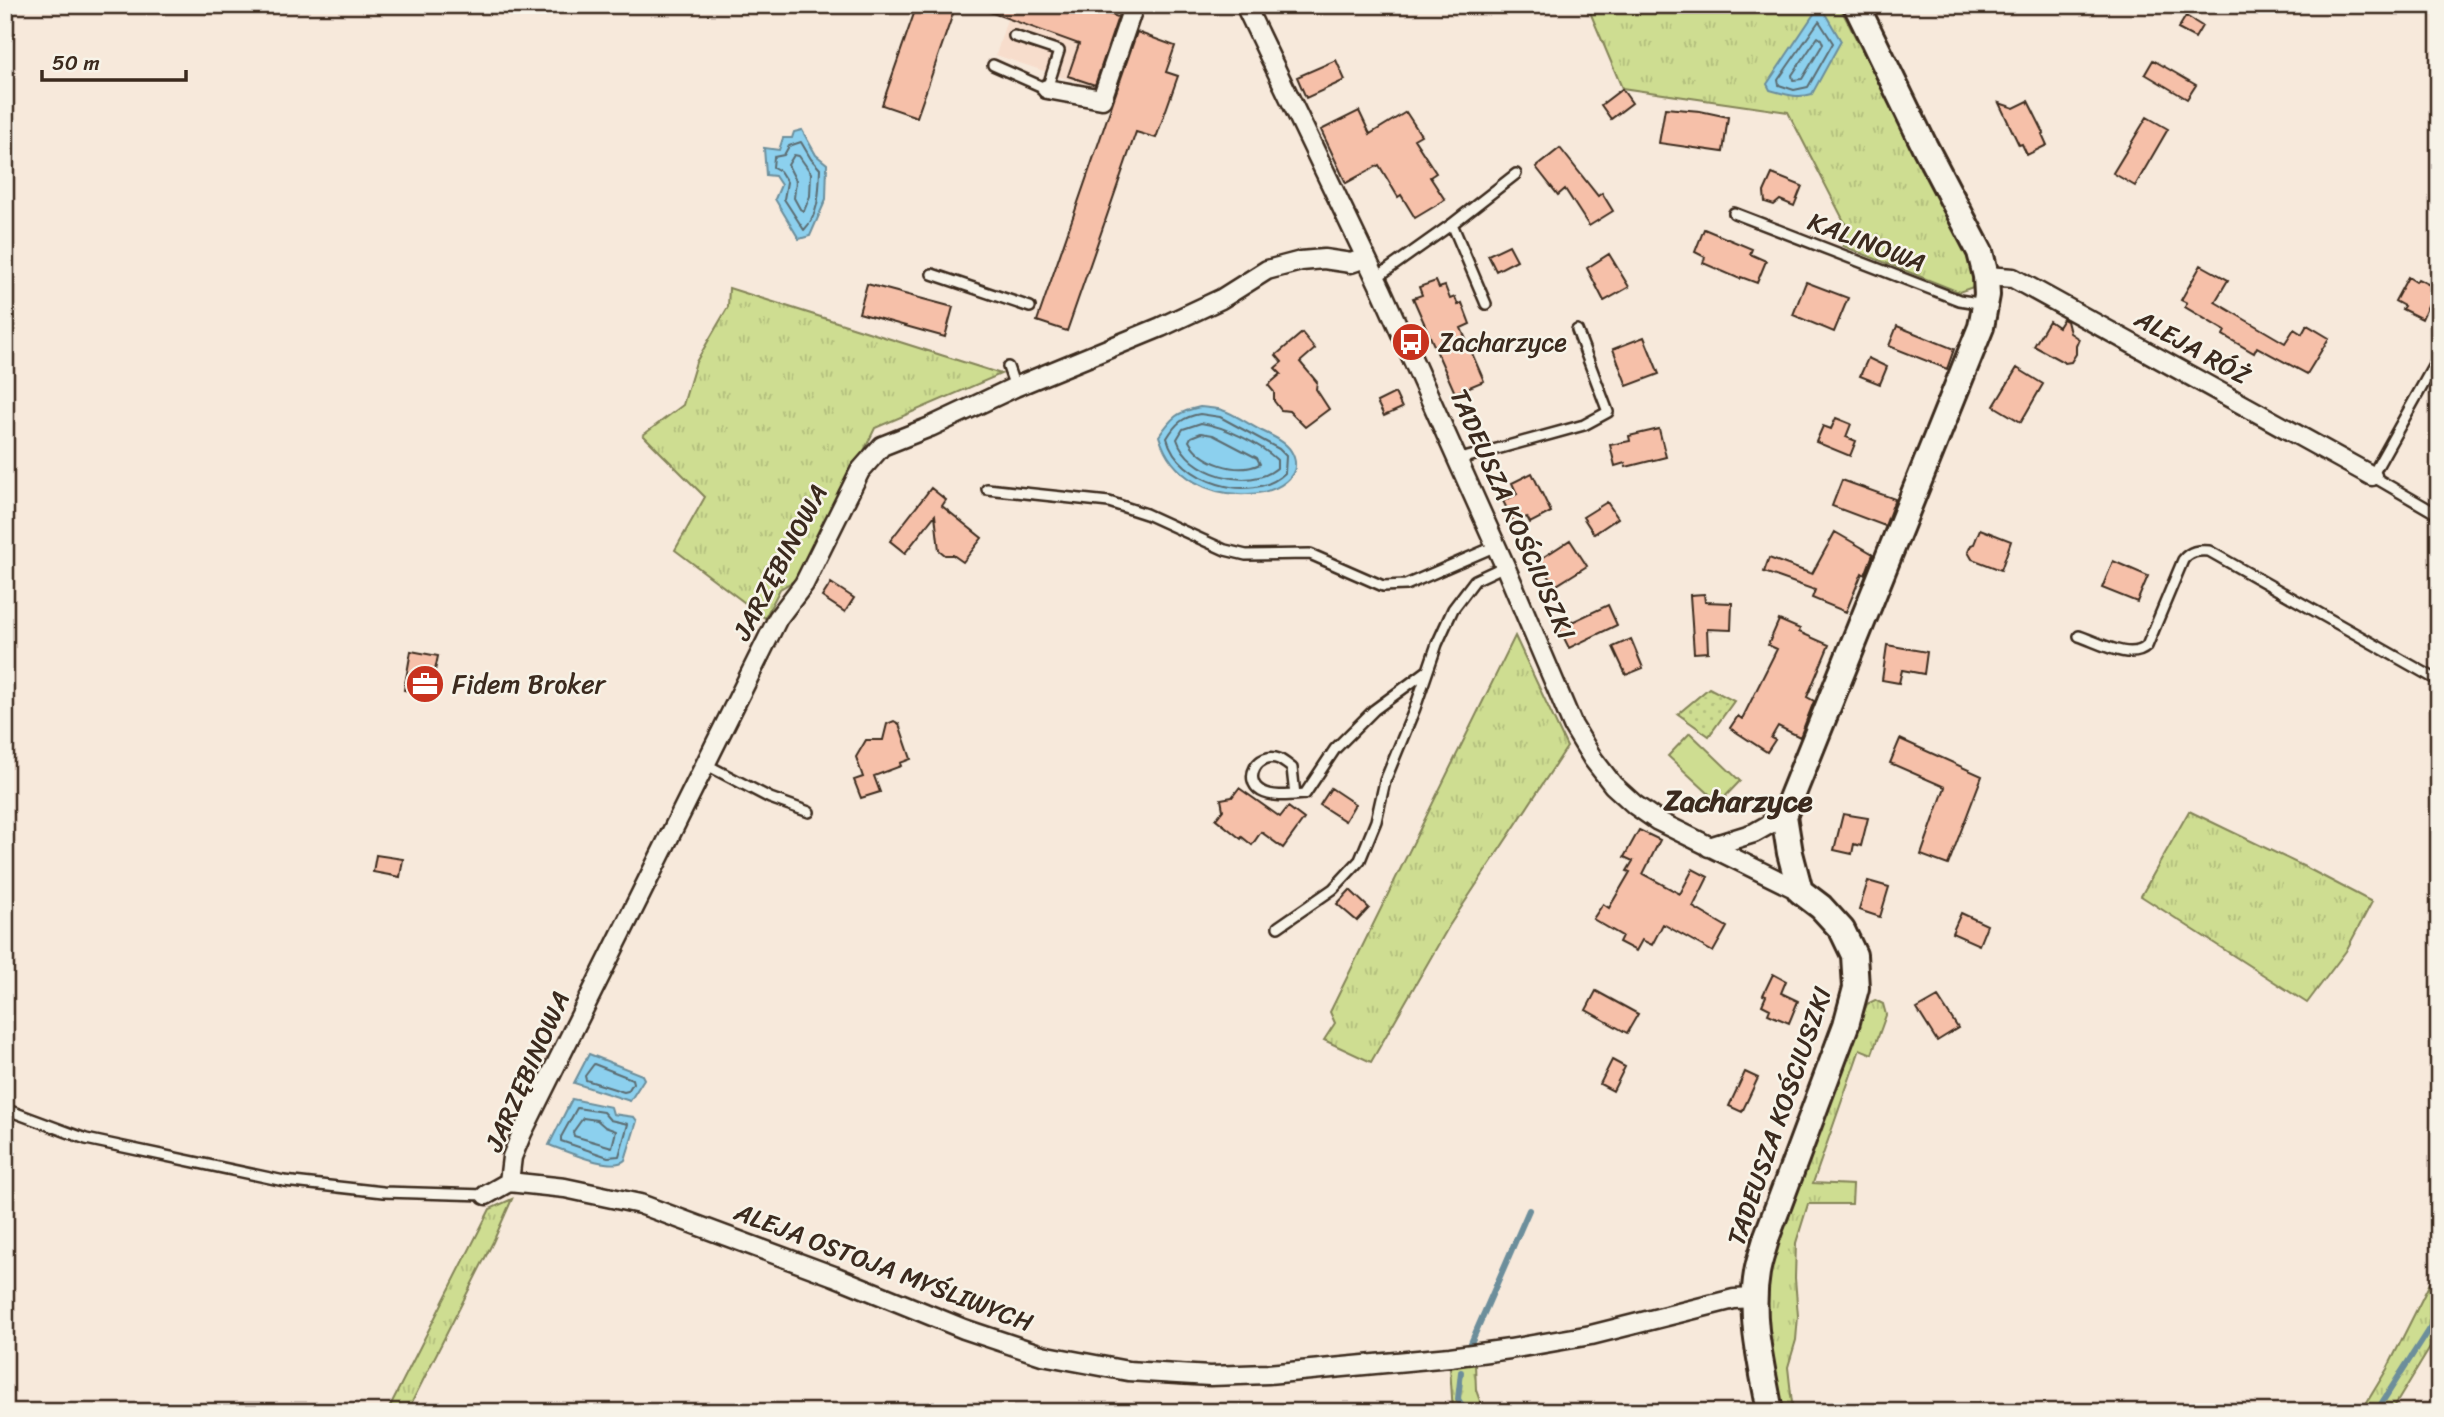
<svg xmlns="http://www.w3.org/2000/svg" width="2444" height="1417" font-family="Sriracha,sans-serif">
<defs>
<pattern id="grass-tufts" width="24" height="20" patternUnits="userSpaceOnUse" patternTransform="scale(1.75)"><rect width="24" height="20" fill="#cedd91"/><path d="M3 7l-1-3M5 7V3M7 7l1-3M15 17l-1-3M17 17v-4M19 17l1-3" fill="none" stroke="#b2be7d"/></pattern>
<pattern id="park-dots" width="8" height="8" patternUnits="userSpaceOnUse" patternTransform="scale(1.75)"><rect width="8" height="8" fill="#cedd91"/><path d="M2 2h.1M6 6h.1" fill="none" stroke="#b2be7d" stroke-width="1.8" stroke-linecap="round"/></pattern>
</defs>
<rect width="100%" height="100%" fill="#f7e9db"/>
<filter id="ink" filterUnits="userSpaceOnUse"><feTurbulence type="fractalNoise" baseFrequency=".0143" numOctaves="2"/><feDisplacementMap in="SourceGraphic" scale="14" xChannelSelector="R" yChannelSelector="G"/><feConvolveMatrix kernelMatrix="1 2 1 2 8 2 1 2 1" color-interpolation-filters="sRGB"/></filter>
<g filter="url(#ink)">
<path fill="#f7ddcc" d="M967,5H1084L1119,17L1095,88L996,55L1007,19Z"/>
<path fill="url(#grass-tufts)" stroke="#848458" stroke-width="2" d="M1587,5H1839L1971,264L1973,287L1959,292L1843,246L1848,229L1788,112L1622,88Z
M729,288L1001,374L875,428L804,575L780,589L765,618L675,550L705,497L643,435L683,405L696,362L728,307Z
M1515,636L1567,747L1449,926L1371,1062L1324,1040L1335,1023L1330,1012Z
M2189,811L2307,868L2372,902L2346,951L2307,1003L2141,896Z
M1875,1000L1883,1004L1886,1015L1872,1054L1860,1049L1813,1183L1853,1185L1852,1204H1808L1796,1243L1795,1278L1798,1316L1796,1340L1788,1367L1793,1412H1780L1767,1347L1765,1292L1775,1244L1802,1179L1858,1025L1867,1004Z
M512,1199L493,1242L407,1412H387L490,1209Z
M2439,1265V1333L2391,1412H2361L2387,1369Z
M1475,1363L1476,1390L1484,1412H1453L1450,1367Z"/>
<path fill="url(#park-dots)" stroke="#848458" stroke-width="2" d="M1709,688L1734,701L1709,736L1678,714Z"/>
<path fill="#cedd91" stroke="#848458" stroke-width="2" d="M1690,733L1740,781L1719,803L1668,756Z"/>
<path fill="#8cd0ee" stroke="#6c8e9b" stroke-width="2" d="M1820,5L1841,41L1812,94C1797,99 1785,94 1770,90L1767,84Z
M802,130L816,155L827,164L826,199L810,236L799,239L775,199L781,185L775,176L766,175L764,148L779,150L783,138H792L794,132Z
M1200,407C1207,408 1215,408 1222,410C1235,414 1248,424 1260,430C1270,435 1285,441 1291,451C1320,499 1185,523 1159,436C1172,417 1177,412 1200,407Z
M589,1054L642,1075L644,1079L630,1101L574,1083Z
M572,1099L611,1107L613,1114L634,1117L637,1121L625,1160C612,1172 566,1151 549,1145Z"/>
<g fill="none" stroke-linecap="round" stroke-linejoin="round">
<path stroke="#5b6c71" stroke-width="2" d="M1819,21L1833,43L1808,87L1794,90L1779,85L1778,80Z
M1818,37L1821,39L1823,44L1802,79L1793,80L1792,75Z
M801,142L811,159L820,169C819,189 820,214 804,230L784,199L787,182L780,171L773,167L774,157L784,155L789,146Z
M794,155L799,156L811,173L810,196L804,211L800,209L794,198L796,181L788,165Z
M1200,414L1220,417L1279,449L1286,456L1285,473C1252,505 1178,482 1167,438C1176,423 1183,417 1200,414Z
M1201,423C1223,426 1261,444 1277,460V468C1249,492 1188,474 1177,439L1183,429Z
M1201,433L1213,435L1257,458L1260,464C1237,475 1201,463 1189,441L1191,437Z
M594,1064L632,1079L633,1083L628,1091L624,1092L586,1080L585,1076Z
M577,1108L603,1112L610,1120L628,1124L619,1156L608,1157L561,1141V1137Z
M583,1118L597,1120L605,1127L616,1131L612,1147L574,1136L573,1132Z"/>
<path stroke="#6c8e9b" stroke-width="6" d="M1471,1343L1529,1210
M1461,1372L1458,1399L1466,1412
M2376,1412L2439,1313"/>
</g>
<path fill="#f6c0a9" stroke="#3b2a1e" stroke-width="2" d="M917,5H956L917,117L882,105Z
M976,5H1084L1118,17L1095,85L1068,76L1079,44L976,7Z
M2186,16L2202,26L2195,38L2178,29Z
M1137,32L1175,46L1166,72L1178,76L1156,138L1136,132L1067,331L1037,321Z
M1336,60L1345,80L1306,98L1297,77Z
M2153,60L2196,85L2187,99L2145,74Z
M1622,89L1632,103L1611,119L1601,105Z
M2028,101L2044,133L2042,134L2047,145L2027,155L2022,144L2019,145L1999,103L2014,108Z
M1665,108L1700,111L1728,117L1723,152L1659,143Z
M1359,111L1370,134L1406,112L1421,135L1414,139L1436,173L1430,177L1445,200L1415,218L1401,195L1398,197L1379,165L1346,183L1321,130Z
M2147,117L2168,129L2135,186L2113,173Z
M1560,148L1598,196L1602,193L1613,211L1589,226L1565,189L1558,195L1536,167Z
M1772,174L1802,186L1794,206L1780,200L1774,205L1765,202L1764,192Z
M1704,229L1752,249L1750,254L1766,261L1757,283L1741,277L1740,279L1703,263L1705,257L1695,252Z
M1509,245L1517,260L1496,271L1488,255Z
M1609,254L1629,287L1604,301L1587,268Z
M2201,265L2228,280L2215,302L2285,343L2294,329L2302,334L2307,325L2329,338L2307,374L2257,347L2254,353L2223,335L2225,331L2185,307L2187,303L2181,300Z
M2408,277L2416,282L2418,279L2436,288L2422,319L2402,309L2404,306L2395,301Z
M1436,281L1439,288L1445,286L1450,299L1455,297L1458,305L1462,303L1470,324L1461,328L1484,381L1455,393L1413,298L1422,295L1419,287Z
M1806,282L1848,298L1834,332L1793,315Z
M867,284L953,307L945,337L859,313Z
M2063,319L2067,321L2070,333L2079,339L2076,346V354L2071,362L2065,363L2034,346L2049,321L2058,327Z
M1897,326L1954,349L1947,369L1889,346Z
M1302,333L1315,349L1300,362L1317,382L1316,389L1329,409L1305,427L1289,411L1281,410L1274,401V392L1268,385L1281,374L1275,368L1282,362L1276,355Z
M1644,337L1659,374L1627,386L1613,349Z
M1868,358L1887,367L1880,384L1860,376Z
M2017,368L2043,384L2021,422L1994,406Z
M1395,393L1402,408L1384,416L1377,402Z
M1836,418L1851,424L1846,437L1856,441L1850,456L1816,442L1823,426L1831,429Z
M1659,429L1666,457L1626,467L1625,463L1615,466L1610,445L1630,441L1629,436Z
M1532,473L1551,512L1530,523L1527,517L1514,523L1503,501L1517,494L1512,483Z
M1842,480L1895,499L1885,526L1832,506Z
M931,488L946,500L942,506L982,538L963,562L953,555H945L939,550L935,515L905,553L890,541Z
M1607,502L1618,518L1594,534L1583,517Z
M1980,529L2011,541L2001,570L1972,559L1968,552L1971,545L1974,544Z
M1835,532L1873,554L1865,575L1862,573L1846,612L1812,598L1815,590L1764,572L1769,558L1812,574Z
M1570,540L1587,566L1555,586L1539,560Z
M2113,561L2148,576L2137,602L2102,588Z
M831,583L854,598L845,612L822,597Z
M1704,594L1705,602L1732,603L1731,630L1707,629L1708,652L1694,653L1690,595Z
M1608,605L1617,625L1569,648L1559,628Z
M1779,620L1800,629L1799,632L1829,645L1807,697L1814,701L1800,737L1778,726L1771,738L1775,740L1767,752L1730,728L1738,716L1742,719L1777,649L1768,645Z
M1631,639L1643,668L1626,675L1613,647Z
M1887,645L1927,652L1924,674L1902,670L1899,683L1882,680Z
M411,651L438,656L430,695L404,690Z
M894,721L899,724L911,759L900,763L901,766L874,776L880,792L861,798L854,780L863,777L856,757L866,740H883L887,724Z
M1900,739L1982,776L1948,865L1921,855L1945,787L1890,763Z
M1239,788L1280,817L1288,807L1304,819L1283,848L1261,832L1252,845L1242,837L1241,839L1216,819L1223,810L1221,799L1232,797Z
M1331,788L1355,804L1345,821L1320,805Z
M1843,814L1868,818L1861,846L1854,844L1852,854L1834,850Z
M1639,830L1660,840L1643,874L1680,894L1693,869L1708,877L1693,907L1727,927L1713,952L1663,924L1652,945L1642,940L1636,951L1619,942L1622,936L1593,919L1603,904L1609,908L1630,872L1627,871L1633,861L1624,857Z
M376,855L403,859L400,877L373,872Z
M1868,881L1889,887L1880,917L1859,910Z
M1350,890L1369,908L1357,921L1337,904Z
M1961,913L1987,925L1979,945L1952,933Z
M1773,974L1786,981L1781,993L1798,1001L1789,1023L1768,1014L1770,1009L1762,1005L1766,996L1763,995Z
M1596,991L1638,1014L1627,1033L1586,1010Z
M1938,997L1958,1028L1937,1041L1917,1009Z
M1612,1060L1625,1067L1613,1091L1600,1084Z
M1745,1072L1758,1078L1742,1112L1729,1106Z"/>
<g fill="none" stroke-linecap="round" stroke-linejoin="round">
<g stroke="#3b2a1e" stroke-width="14">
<path id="lane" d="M993,65L1047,89L1059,51L1014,36
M1734,213L1959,300L1985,304
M1452,224L1486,304
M932,274L1030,307
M1376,278L1452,224L1516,174
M2439,356L2372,476L2439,515
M1008,367L1015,387
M1457,460L1584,425L1608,412L1577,330
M987,489L1109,502L1146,514L1225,550L1246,555L1310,554L1383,586L1406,585L1496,546
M2079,636C2098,642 2131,662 2147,646L2183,560C2190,551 2198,550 2209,551L2439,681
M705,764L770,798L809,812
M1295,795L1292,768C1288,765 1283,761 1279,759C1258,751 1242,779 1261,791C1273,798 1292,795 1305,794L1335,749L1374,710L1427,671
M1278,927L1333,889L1360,860L1376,821L1385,781L1415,708L1437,644L1453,609L1475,580L1505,566
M5,1109L86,1139L284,1181L383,1192L486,1195"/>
</g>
<g stroke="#3b2a1e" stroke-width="23">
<path id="street" d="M1245,5L1382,291L1505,566L1573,726L1593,759L1613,785L1635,805L1658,821L1800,891
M1047,89L1102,99L1134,5
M1986,276L2013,278L2372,476
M1709,847L1754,833L1784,816
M509,1182L512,1157L522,1133L778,618L804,584L860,471L882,446L930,427L1015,387L1161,327L1221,299L1267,270L1301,261L1324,259L1351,263L1365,258
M486,1195L509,1182L565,1188L640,1204L834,1276L964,1329L1042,1355L1128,1371L1210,1376L1268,1374L1450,1357L1510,1349L1591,1335L1734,1299L1754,1298"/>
</g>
<g stroke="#3b2a1e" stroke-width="30">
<path id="secondary" d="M1770,1412C1762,1366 1749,1319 1757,1273C1759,1260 1764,1248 1767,1236L1846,1025L1856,988L1854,955L1842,930L1821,907L1800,891L1790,853L1784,816L1981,327L1987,295L1986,276L1980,252L1925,147L1856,5"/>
</g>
<use href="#lane" stroke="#f7f3e8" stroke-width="9"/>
<use href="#street" stroke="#f7f3e8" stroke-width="18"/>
<use href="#secondary" stroke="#f7f3e8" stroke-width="24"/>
</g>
</g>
<defs>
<g id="bus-disc" transform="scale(2.0125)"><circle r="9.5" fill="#c8321e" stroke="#f7f3e8"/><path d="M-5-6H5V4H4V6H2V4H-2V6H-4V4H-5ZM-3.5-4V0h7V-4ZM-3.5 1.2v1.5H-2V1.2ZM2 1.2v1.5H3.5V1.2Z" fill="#fff"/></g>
<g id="office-disc" transform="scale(2.0125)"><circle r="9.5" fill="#c8321e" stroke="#f7f3e8"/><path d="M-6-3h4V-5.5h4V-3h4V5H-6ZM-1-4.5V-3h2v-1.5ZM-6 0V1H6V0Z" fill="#fff"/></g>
</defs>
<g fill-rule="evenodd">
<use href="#bus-disc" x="1411" y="342"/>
<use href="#office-disc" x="425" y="684"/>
</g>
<g text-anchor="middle" stroke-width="5" stroke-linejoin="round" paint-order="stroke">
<g font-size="26" fill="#3b2a1e" stroke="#f7f3e8">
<text transform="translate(1867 242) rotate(21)" y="9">KALINOWA</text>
<text transform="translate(2193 347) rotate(29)" y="9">ALEJA RÓŻ</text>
<text transform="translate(1513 514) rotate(66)" y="9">TADEUSZA KOŚCIUSZKI</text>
<text transform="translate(780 562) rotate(-62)" y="9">JARZĘBINOWA</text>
<text transform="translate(527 1071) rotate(-66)" y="9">JARZĘBINOWA</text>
<text transform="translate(1779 1116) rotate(-71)" y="9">TADEUSZA KOŚCIUSZKI</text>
<text transform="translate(884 1267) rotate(21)" y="9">ALEJA OSTOJA MYŚLIWYCH</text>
</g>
<g font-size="26" fill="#3b2a1e" stroke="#f7f3e8" text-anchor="start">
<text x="1438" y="351">Zacharzyce</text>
<text x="452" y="693">Fidem Broker</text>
</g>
<g font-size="30" font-weight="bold" fill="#3b2a1e" stroke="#f7f3e8">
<text x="1738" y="811">Zacharzyce</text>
</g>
</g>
<rect width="2444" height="1417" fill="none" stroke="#f7f3e8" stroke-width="28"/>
<rect x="14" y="14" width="2416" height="1389" fill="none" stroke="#3b2a1e" stroke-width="2.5" filter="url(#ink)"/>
<path d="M42 70v10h144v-10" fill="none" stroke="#3b2a1e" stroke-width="3.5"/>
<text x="52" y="70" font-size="21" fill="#3b2a1e" stroke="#f7f3e8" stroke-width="5" paint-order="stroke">50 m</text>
</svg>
